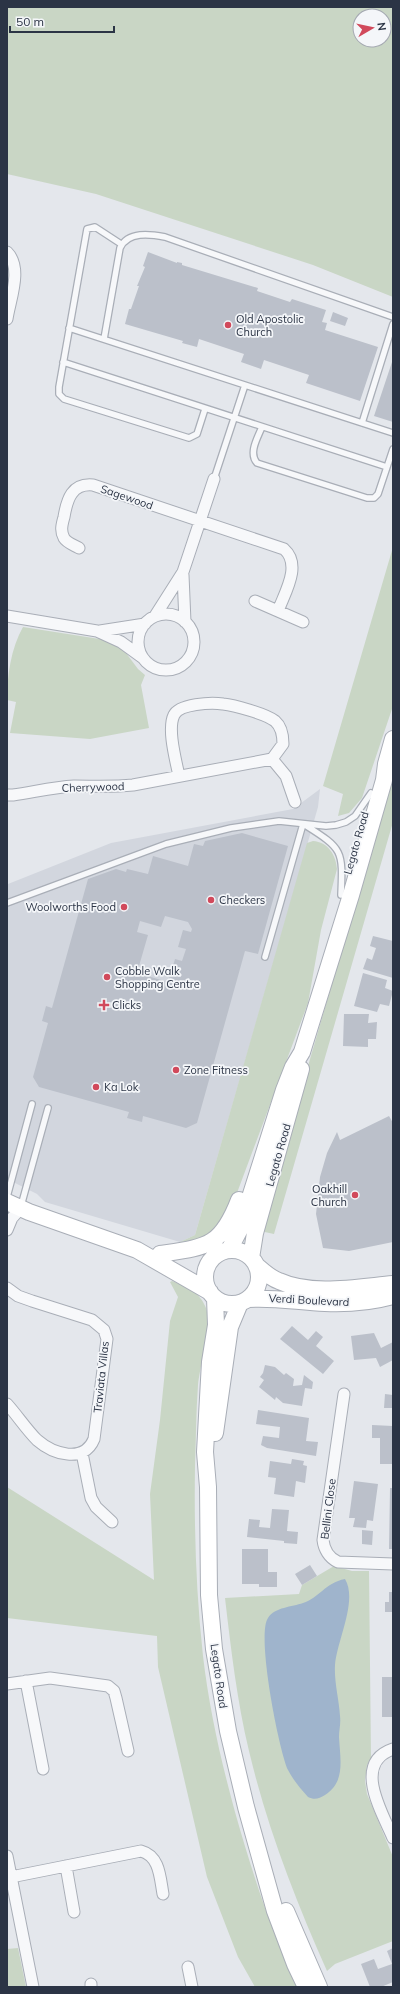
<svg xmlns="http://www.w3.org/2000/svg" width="400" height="1994" font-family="Mulish,sans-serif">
<rect width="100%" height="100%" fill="#e4e7ec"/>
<path fill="#d2d6de" d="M320,789L318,807L195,1235L180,1242L45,1202L37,1194L7,1179L8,884L111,843L293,809Z"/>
<path fill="#c9d6c5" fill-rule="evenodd" d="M7,7H393V297L313,265L96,194L7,174ZM360,16H384V40H360Z
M393,547V706L362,798L349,813L338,816L343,794L323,786Z
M23,627L106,640L123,649L138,669L145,675L141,685L149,728L90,739L10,733L16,702L7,700C7,676 11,648 23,627Z
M393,774V822L274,1234L260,1231Z
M313,841C328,842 336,855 337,869L321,930L308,1003L231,1209L222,1226L197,1240L180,1242L195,1235L307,843Z
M172,1281C187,1287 200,1292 206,1308C212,1326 200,1364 198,1385C196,1412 196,1439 195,1466C194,1530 196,1592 203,1656C209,1708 221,1761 235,1812C252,1872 271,1931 297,1987H255L238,1957L207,1877L158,1667L157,1636L7,1618V1487L154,1580L150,1494L160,1420L170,1321L178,1297L170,1282Z
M334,1566L352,1571H369L371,1759L367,1765L365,1781L367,1794L393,1857V1941L335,1964L327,1971C295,1899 267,1827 249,1751C237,1701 231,1649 225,1598L299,1594L302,1585Z
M18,1948L26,1987H7V1949Z"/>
<path fill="#9fb4cc" d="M345,1579C358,1601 337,1640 335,1665C334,1682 339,1699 340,1716C341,1723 339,1730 339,1737C340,1758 346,1782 325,1795C319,1799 314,1800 308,1797C301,1789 293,1780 288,1770C279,1750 256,1635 268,1618C275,1607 292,1607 303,1603C319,1598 325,1583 345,1579Z"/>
<path fill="#bbc0ca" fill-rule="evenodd" d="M148,252L177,263V262L182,263V265L258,288L257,291L290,302L292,299L326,310L322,322L327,323L325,330L378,347L360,401L306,383L309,375L264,360L261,369L241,362L244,354L199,339L197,347L182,343L183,341L125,324L129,309H131L139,286H137L145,267L143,266Z
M333,312L348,318L345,326L330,321Z
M393,359V422L374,416Z
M242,833L288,846L258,954L245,951L197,1123L186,1128L143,1116L142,1122L127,1118L129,1112L39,1087L33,1077L48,1023L42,1021L46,1006L52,1008L88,879L116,869L126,872L127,869L148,874L153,856L188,866L194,844L203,846L205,841ZM165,916L188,922L192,929L191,932L183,930L178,947L186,949L182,961L175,959L168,982L137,973L148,935L137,932L140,921L161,927Z
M373,936L393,941V978L363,969L367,958L372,960L376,948L370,946Z
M363,973L387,980L385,988L393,991L389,1006L380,1004L377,1012L354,1006Z
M344,1014H369L368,1023L377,1022L376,1039H368V1047L343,1046Z
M389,1116L393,1123V1242L349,1251L323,1248L316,1214L320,1177L327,1153L337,1132L340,1140Z
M292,1326L308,1340L316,1331L323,1337L316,1346L334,1361L323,1374L280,1339Z
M374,1333L381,1348L393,1342V1360L380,1367L376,1358L354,1360L351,1336Z
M265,1365L275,1367L284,1375L286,1373L294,1379L293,1386L302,1385L304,1375L313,1382L312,1389L305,1388L302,1406L283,1403L276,1397L275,1400L259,1387L264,1380L260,1377L263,1373Z
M385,1394L393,1395V1408H384Z
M258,1410L309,1418L306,1441L318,1442L316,1456L267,1448L261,1445L263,1436L279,1438L280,1427L256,1424Z
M372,1425L393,1426V1464H380V1438H372Z
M292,1459L304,1461L303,1465L307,1466L305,1483L296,1481L294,1497L274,1494L276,1478L268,1477L270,1461L291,1464Z
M354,1481L378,1484L373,1521L367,1520L366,1528L353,1527L355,1518H349Z
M390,1488H393V1549H389Z
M272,1509L289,1510L287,1531L298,1532L297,1544L284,1543V1541L247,1537L249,1519L260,1520L259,1527L270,1528Z
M362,1530L373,1531L372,1545L362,1544Z
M242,1549H268V1572H277V1587H259V1584H242Z
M310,1565L317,1576L302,1585L295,1574Z
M389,1592H393V1612H385V1602H389Z
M382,1677H393V1717H382Z
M393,1948V1982L381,1987H370L361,1964L374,1959L378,1969L392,1964L387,1951Z"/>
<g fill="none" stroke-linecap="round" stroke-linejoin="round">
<g stroke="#a9aeb7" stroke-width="8">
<path id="lane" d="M121,244L95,227L87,229L59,387V394L64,399L189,438L197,434L205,409
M69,328L393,433
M104,339L120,248C128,231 150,234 165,237L393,317
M63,362L387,467
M362,423L393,324
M262,427C258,437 248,453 257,463L367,498H374L378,494L393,449
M214,479L245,385
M305,825C343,849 343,850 341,895
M7,903L166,844L231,828L279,821L326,826L336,825L346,822L355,816L371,793
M265,957L303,824
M7,1197L32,1104
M21,1206L48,1108"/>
</g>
<g stroke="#a9aeb7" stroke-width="13">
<path id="street" d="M7,252C23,268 10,299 7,319
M79,548C74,545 67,543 64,538C60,531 62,524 64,517C67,499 72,483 93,485L284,549C302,565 285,592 278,611
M183,575L185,622
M255,601L303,622
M138 642a28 28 0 1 1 56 0a28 28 0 1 1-56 0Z
M7,616L97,631L121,642L143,658
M155,616L183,572L214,479
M100,631L145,624
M272,759L286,776L295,802
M7,795H13C34,792 54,787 74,786C94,786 113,787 133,785L272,759L283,744C283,736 282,727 275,721C266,714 234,705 223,704C211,702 179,704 174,715C167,729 176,761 179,776
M7,1230L12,1218L21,1208
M7,1288L18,1296L32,1301L92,1320L104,1330L107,1339L94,1439C84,1464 53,1454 37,1440C26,1429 17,1415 7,1404
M344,1394L323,1540C324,1549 329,1558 338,1562L393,1564
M82,1453L91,1498L96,1507L112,1522
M26,1681L43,1769
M7,1684L50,1678L108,1686L114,1691L116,1698L128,1751
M393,1749C352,1763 382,1812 393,1838
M7,1856L33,1987
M66,1866L74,1912
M11,1877L141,1851C160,1856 160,1878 163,1894
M188,1967L192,1987
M91,1984V1987"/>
</g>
<g stroke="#a9aeb7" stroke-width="18">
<path id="secondary" d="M7,1202L29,1212L137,1250L210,1292
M229,1250L240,1229L284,1090L293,1067L302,1052L351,895L384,780L386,764L393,739
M205 1277a27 27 0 1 1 54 0a27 27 0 1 1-54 0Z
M160,1254C207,1247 221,1247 239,1200
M251,1258L255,1233L301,1069
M256,1265C263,1271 270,1278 279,1281C311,1296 359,1287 393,1284
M215,1298L216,1325L210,1362L205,1452L208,1487L209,1595L214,1649L228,1731L246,1807L275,1911L295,1964L306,1987
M248,1299C274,1297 299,1302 325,1303C348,1304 371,1302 393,1296
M215,1433L230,1327L240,1303
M286,1911L319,1987"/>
</g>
<use href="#lane" stroke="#f7f8fa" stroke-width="5.5"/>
<use href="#street" stroke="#f7f8fa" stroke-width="11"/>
<use href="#secondary" stroke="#fff" stroke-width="16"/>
</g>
<g fill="#d1495b" stroke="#f4f6f9" stroke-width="1.5">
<circle cx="228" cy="325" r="4"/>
<circle cx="211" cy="900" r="4"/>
<circle cx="124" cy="907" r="4"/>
<circle cx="107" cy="977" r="4"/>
<path d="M102 999h4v4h4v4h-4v4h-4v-4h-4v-4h4z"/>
<circle cx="176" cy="1070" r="4"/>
<circle cx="96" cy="1087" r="4"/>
<circle cx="355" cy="1195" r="4"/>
</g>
<g text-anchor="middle" stroke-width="3.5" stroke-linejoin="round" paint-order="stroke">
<g font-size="11" fill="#2b3445" stroke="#f4f6f9" text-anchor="start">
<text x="236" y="323">Old Apostolic<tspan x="236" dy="13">Church</tspan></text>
<text x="219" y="904">Checkers</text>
<text x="116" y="911" text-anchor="end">Woolworths Food</text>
<text x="115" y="975">Cobble Walk<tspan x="115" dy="13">Shopping Centre</tspan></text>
<text x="112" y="1009">Clicks</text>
<text x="184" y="1074">Zone Fitness</text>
<text x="104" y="1091">Ka Lok</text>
<text x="347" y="1193" text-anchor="end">Oakhill<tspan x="347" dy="13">Church</tspan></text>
</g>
<g font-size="11" fill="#2b3445" stroke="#f4f6f9">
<text transform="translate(127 497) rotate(19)" y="4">Sagewood</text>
<text transform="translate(93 787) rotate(-2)" y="4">Cherrywood</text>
<text transform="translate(356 843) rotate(-74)" y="4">Legato Road</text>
<text transform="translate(278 1155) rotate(-74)" y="4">Legato Road</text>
<text transform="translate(309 1300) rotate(3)" y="4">Verdi Boulevard</text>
<text transform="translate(101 1377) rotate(-84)" y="4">Traviata Villas</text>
<text transform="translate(328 1509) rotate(-83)" y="4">Bellini Close</text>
<text transform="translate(219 1676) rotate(82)" y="4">Legato Road</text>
</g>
</g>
<rect width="400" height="1994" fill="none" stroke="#2b3445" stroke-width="16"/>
<g transform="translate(372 28) rotate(81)"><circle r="19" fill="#f4f6f9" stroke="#a4a8b1"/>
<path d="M0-3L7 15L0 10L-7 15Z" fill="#d1495b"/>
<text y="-6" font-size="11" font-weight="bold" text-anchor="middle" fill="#2b3445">N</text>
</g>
<path d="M10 26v6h104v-6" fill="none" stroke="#2b3445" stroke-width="2"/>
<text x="16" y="26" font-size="12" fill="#2b3445" stroke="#f4f6f9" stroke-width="3" paint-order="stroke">50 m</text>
</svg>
